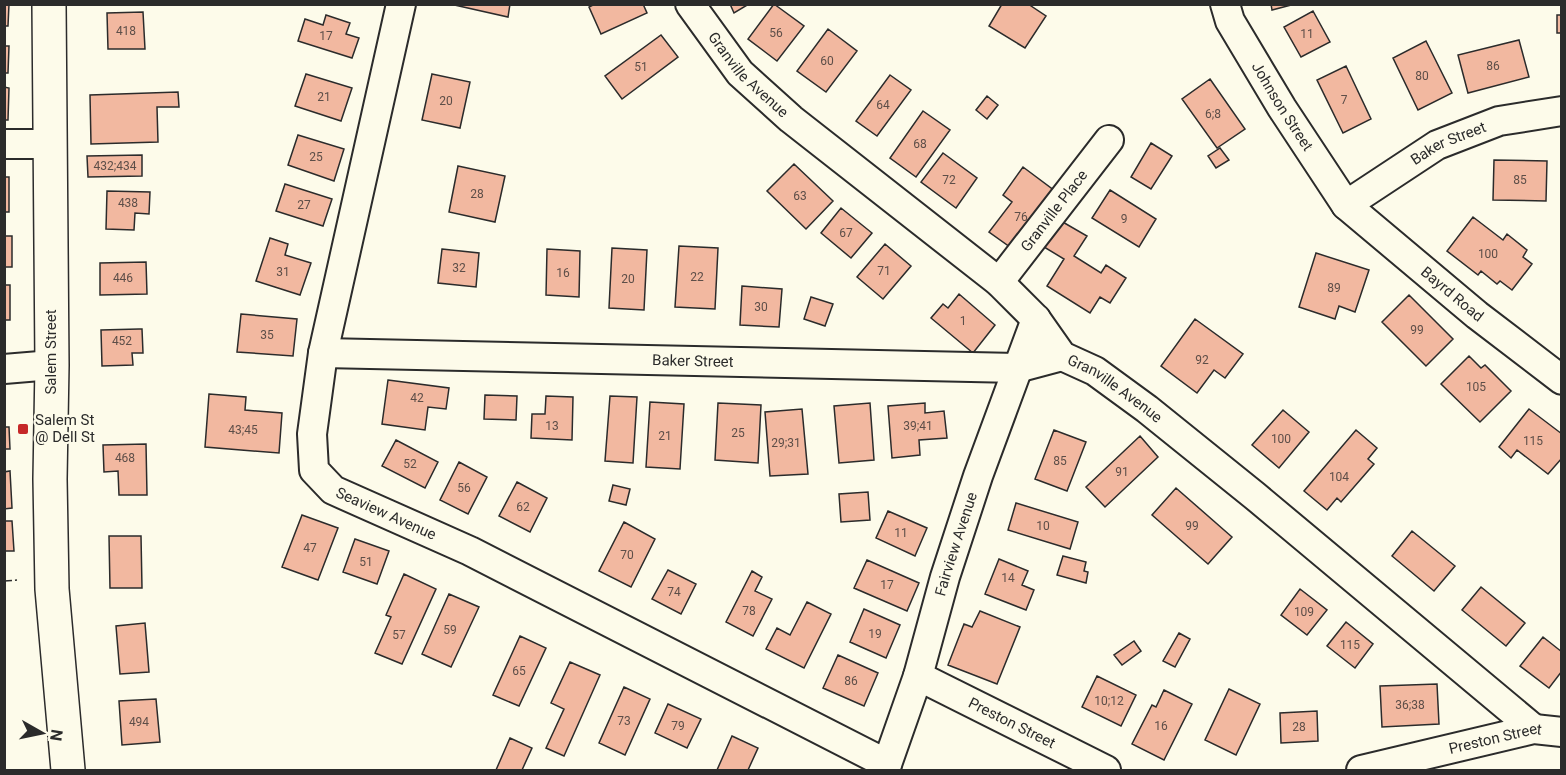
<svg xmlns="http://www.w3.org/2000/svg" width="1566" height="775" font-family="Roboto,sans-serif">
<rect width="100%" height="100%" fill="#fdfbea"/>
<path fill="#f2b8a0" stroke="#2b2b2b" stroke-width="1.5" d="M4,4H9L8,26H4Z
M450,4H510L508,17Z
M595,4H643L647,13L601,34L589,7Z
M730,4H749L734,13Z
M774,4L804,26L777,61L748,39Z
M1002,4H1028L1046,16L1025,48L989,26Z
M1271,4H1295L1272,10Z
M1313,11L1330,42L1301,57L1284,27Z
M143,12L145,49H108L107,13Z
M326,15L350,23L346,34L359,38L352,58L298,41L305,19L323,25Z
M1557,15H1562V33H1557Z
M828,29L857,51L826,92L797,71Z
M661,35L678,57L622,99L605,76Z
M1519,40L1529,77L1468,93L1458,55Z
M1426,41L1452,93L1418,110L1393,58Z
M4,46H9L8,73H4Z
M1346,66L1371,119L1343,133L1317,80Z
M306,74L352,88L341,121L295,106Z
M432,74L470,82L460,128L422,120Z
M890,75L911,90L877,136L856,121Z
M1210,79L1245,129L1217,148L1182,99Z
M4,87L9,88L8,120H4Z
M178,92L179,107H157L158,142L91,144L90,95Z
M987,96L998,105L987,119L976,110Z
M923,111L950,130L916,177L890,158Z
M298,135L344,149L334,181L288,165Z
M1151,143L1172,156L1151,189L1131,177Z
M1220,148L1229,160L1216,168L1208,156Z
M943,153L977,178L956,208L921,182Z
M142,155V176L88,177L87,156Z
M1494,160L1547,161L1546,201L1493,200Z
M794,164L833,201L806,229L767,191Z
M458,166L505,176L495,222L449,212Z
M1023,167L1059,194L1017,252L989,232L1012,202L1003,195Z
M4,177H9V212H4Z
M285,184L332,199L323,226L276,211Z
M1110,190L1156,219L1139,247L1092,218Z
M107,191L150,192L149,214L135,213L134,230L106,229Z
M841,208L872,233L851,258L821,233Z
M1473,217L1503,240L1507,234L1527,250L1523,257L1532,264L1512,290L1500,281L1497,284L1481,271L1478,275L1447,251Z
M1061,221L1087,236L1074,256L1101,273L1106,265L1126,278L1110,303L1100,297L1090,313L1047,286L1064,259L1044,247Z
M4,236H12V267H4Z
M270,238L288,244L285,255L311,263L300,295L256,281Z
M885,244L911,266L883,299L857,277Z
M679,246L718,248L715,309L675,307Z
M612,248L647,250L644,310L609,308Z
M442,249L479,253L476,287L438,283Z
M547,249L580,251L579,297L546,295Z
M1316,253L1369,270L1355,312L1339,306L1335,319L1299,307Z
M146,262L147,294L100,295V263Z
M4,285H10V320H4Z
M742,286L782,289L779,327L740,325Z
M959,294L995,325L973,353L931,318L943,304L948,308Z
M1409,295L1453,339L1426,366L1382,322Z
M811,297L833,304L825,326L804,319Z
M241,314L297,319L293,356L237,352Z
M1195,319L1243,354L1225,378L1214,370L1197,393L1161,366Z
M139,329H142L143,353H132L133,365L102,366L101,330Z
M1469,356L1481,368L1485,365L1511,391L1480,422L1441,384Z
M388,380L449,388L446,409L428,407L425,430L382,424Z
M209,394L246,397L245,410L282,413L279,453L205,447Z
M485,395L517,396L516,420L484,419Z
M546,396L573,397L572,440L531,438L532,414H545Z
M610,396L637,397L633,463L605,461Z
M650,402L684,404L680,469L646,467Z
M718,403L761,405L758,463L715,460Z
M870,403L874,460L839,463L834,406Z
M925,403V413L944,411L947,438L919,440L920,455L892,458L888,406Z
M802,409L808,474L770,476L765,412Z
M1529,409L1562,434V458L1548,474L1517,450L1511,458L1499,447Z
M1283,410L1309,432L1279,468L1252,445Z
M4,427H9L10,449H4Z
M1054,430L1086,442L1067,491L1035,479Z
M1356,430L1377,448L1368,459L1374,464L1341,502L1337,498L1327,510L1304,491Z
M1140,436L1158,457L1105,507L1086,487Z
M396,440L438,462L425,488L382,466Z
M146,444L147,495H119L118,471L104,472L103,445Z
M459,462L487,477L468,514L440,500Z
M10,471L12,508L4,509V472Z
M517,482L547,498L530,532L499,516Z
M613,485L630,489L626,505L609,501Z
M1176,488L1232,537L1208,564L1152,515Z
M868,492L870,520L841,522L839,494Z
M1016,503L1078,522L1070,549L1008,530Z
M888,511L927,528L915,556L876,538Z
M302,515L338,528L318,580L282,567Z
M4,521H12L14,551H4Z
M624,522L655,539L631,587L599,571Z
M1412,531L1455,566L1434,591L1392,556Z
M109,536H141L142,588H110Z
M355,539L389,551L377,584L343,572Z
M1063,556L1086,562L1084,571L1088,572L1086,583L1057,575Z
M999,559L1028,571L1022,585L1034,590L1026,610L985,594Z
M867,560L919,583L907,611L854,588Z
M668,570L696,584L681,614L652,599Z
M752,571L762,577L755,591L772,599L753,636L726,622Z
M404,574L436,589L402,664L375,653L391,617L386,615Z
M1481,587L1525,623L1506,646L1462,610Z
M1300,589L1327,610L1307,635L1281,615Z
M449,594L479,607L451,667L422,654Z
M807,602L831,614L804,668L766,649L777,628L790,635Z
M864,609L900,625L886,658L850,642Z
M980,611L1020,627L997,684L948,665L964,624L972,627Z
M1346,622L1373,644L1355,668L1327,646Z
M145,623L149,672L120,674L116,626Z
M1179,633L1190,639L1175,667L1163,661Z
M520,636L546,648L519,706L493,695Z
M1543,637L1562,652V671L1549,688L1520,666Z
M1134,641L1141,651L1122,665L1114,655Z
M838,655L878,673L864,706L823,688Z
M570,662L600,675L564,756L546,748L564,709L551,703Z
M1097,676L1136,695L1121,726L1082,707Z
M1437,684L1439,724L1382,727L1380,686Z
M624,687L650,699L625,755L599,743Z
M1229,689L1260,704L1236,755L1205,740Z
M1164,690L1192,704L1164,760L1132,744L1152,705L1156,707Z
M156,699L160,742L122,745L119,701Z
M668,704L701,719L687,748L655,733Z
M1317,711L1318,741L1281,743L1280,713Z
M732,736L758,748L748,770H717Z
M510,738L532,748L522,770H496Z"/>
<g fill="none" stroke-linecap="round" stroke-linejoin="round">
<g stroke="#2b2b2b" stroke-width="32">
<g id="minor">
<path id="s1" d="M401,4L323,353L312,434L314,470L333,490L470,551L887,764"/>
<path id="s2" d="M690,4L740,73L791,119L999,282L1036,319L1062,356L1095,371L1147,409L1255,496L1534,729"/>
<path id="s3" d="M1225,4L1230,21L1282,108L1346,205L1477,315L1562,380"/>
<path d="M4,144H50"/>
<path id="s4" d="M1346,205L1437,145L1499,121L1562,111"/>
<path id="s5" d="M999,282L1109,140"/>
<path id="s6" d="M323,353L1017,368L1062,356"/>
<path d="M4,369L52,365"/>
<path id="s7" d="M918,676L1106,770"/>
<path id="s8" d="M885,770L918,676L945,577L978,476L1036,319"/>
<path id="s9" d="M1361,770L1534,729L1562,732"/>
</g>
</g>
<g stroke="#2b2b2b" stroke-width="36">
<path id="major" d="M49,4L52,365L50,479L52,589L68,770"/>
</g>
<use href="#minor" stroke="#fdfbea" stroke-width="28"/>
<use href="#major" stroke="#fdfbea" stroke-width="33"/>
<path stroke="#2b2b2b" stroke-width="1.5" stroke-dasharray="8 3" stroke-linecap="butt" d="M4,581L17,580"/>
</g>
<rect fill="#c62828" stroke="#fdfbea" stroke-width="2" x="17" y="423" width="12" height="12" rx="3"/>
<g text-anchor="middle" stroke-width="4.5" stroke-linejoin="round" paint-order="stroke">
<g font-size="12" fill="#5d4e48">
<text x="126" y="35">418</text>
<text x="776" y="37">56</text>
<text x="1307" y="38">11</text>
<text x="326" y="40">17</text>
<text x="827" y="65">60</text>
<text x="1493" y="70">86</text>
<text x="641" y="71">51</text>
<text x="1422" y="80">80</text>
<text x="324" y="101">21</text>
<text x="1344" y="104">7</text>
<text x="446" y="105">20</text>
<text x="883" y="109">64</text>
<text x="1213" y="118">6;8</text>
<text x="920" y="148">68</text>
<text x="316" y="161">25</text>
<text x="115" y="170">432;434</text>
<text x="949" y="184">72</text>
<text x="1520" y="184">85</text>
<text x="477" y="198">28</text>
<text x="800" y="200">63</text>
<text x="128" y="207">438</text>
<text x="304" y="209">27</text>
<text x="1021" y="221">76</text>
<text x="1124" y="223">9</text>
<text x="846" y="237">67</text>
<text x="1488" y="258">100</text>
<text x="459" y="272">32</text>
<text x="884" y="275">71</text>
<text x="283" y="276">31</text>
<text x="563" y="277">16</text>
<text x="697" y="281">22</text>
<text x="123" y="282">446</text>
<text x="628" y="283">20</text>
<text x="1334" y="292">89</text>
<text x="761" y="311">30</text>
<text x="963" y="325">1</text>
<text x="1417" y="334">99</text>
<text x="267" y="339">35</text>
<text x="122" y="345">452</text>
<text x="1202" y="364">92</text>
<text x="1476" y="391">105</text>
<text x="417" y="402">42</text>
<text x="552" y="430">13</text>
<text x="918" y="430">39;41</text>
<text x="243" y="434">43;45</text>
<text x="738" y="437">25</text>
<text x="665" y="440">21</text>
<text x="1281" y="443">100</text>
<text x="1533" y="445">115</text>
<text x="786" y="447">29;31</text>
<text x="125" y="462">468</text>
<text x="1060" y="465">85</text>
<text x="410" y="468">52</text>
<text x="1122" y="476">91</text>
<text x="1339" y="481">104</text>
<text x="464" y="492">56</text>
<text x="523" y="511">62</text>
<text x="1043" y="530">10</text>
<text x="1192" y="530">99</text>
<text x="901" y="537">11</text>
<text x="310" y="552">47</text>
<text x="627" y="559">70</text>
<text x="366" y="566">51</text>
<text x="1008" y="582">14</text>
<text x="887" y="589">17</text>
<text x="674" y="596">74</text>
<text x="749" y="615">78</text>
<text x="1304" y="616">109</text>
<text x="450" y="634">59</text>
<text x="875" y="638">19</text>
<text x="399" y="639">57</text>
<text x="1350" y="649">115</text>
<text x="519" y="675">65</text>
<text x="851" y="685">86</text>
<text x="1109" y="705">10;12</text>
<text x="1410" y="709">36;38</text>
<text x="624" y="725">73</text>
<text x="139" y="726">494</text>
<text x="678" y="730">79</text>
<text x="1161" y="730">16</text>
<text x="1299" y="731">28</text>
</g>
<g font-size="15" fill="#2b2b2b" stroke="#fdfbea">
<text dy="5" stroke="none"><textPath href="#s2" startOffset="92">Granville Avenue</textPath></text>
<text dy="5" stroke="none"><textPath href="#s3" startOffset="118">Johnson Street</textPath></text>
<text dy="5" stroke="none"><textPath href="#s4" startOffset="120">Baker Street</textPath></text>
<text dy="5" stroke="none"><textPath href="#s5" startOffset="90">Granville Place</textPath></text>
<text dy="5" stroke="none"><textPath href="#s3" startOffset="374">Bayrd Road</textPath></text>
<text transform="translate(51 352) rotate(-90)" y="5">Salem Street</text>
<text dy="5" stroke="none"><textPath href="#s6" startOffset="370">Baker Street</textPath></text>
<text dy="5" stroke="none"><textPath href="#s2" startOffset="578">Granville Avenue</textPath></text>
<text dy="5" stroke="none"><textPath href="#s1" startOffset="561">Seaview Avenue</textPath></text>
<text dy="5" stroke="none"><textPath href="#s8" startOffset="237">Fairview Avenue</textPath></text>
<text dy="5" stroke="none"><textPath href="#s7" startOffset="105">Preston Street</textPath></text>
<text dy="5" stroke="none"><textPath href="#s9" startOffset="138">Preston Street</textPath></text>
</g>
<g font-size="15" fill="#2b2b2b" stroke="#fdfbea" text-anchor="start">
<text x="35" y="425">Salem St<tspan x="35" dy="17">@ Dell St</tspan></text>
</g>
</g>
<rect width="1566" height="775" fill="none" stroke="#2b2b2b" stroke-width="12"/>
<g transform="translate(42 733) rotate(99)" stroke="#fdfbea" stroke-width="4.5" paint-order="stroke">
<path d="M0-4.5L10 22L0 15L-10 22Z" fill="#2b2b2b"/>
<text y="-9" font-size="16" font-weight="bold" text-anchor="middle" fill="#2b2b2b">N</text>
</g>
</svg>
